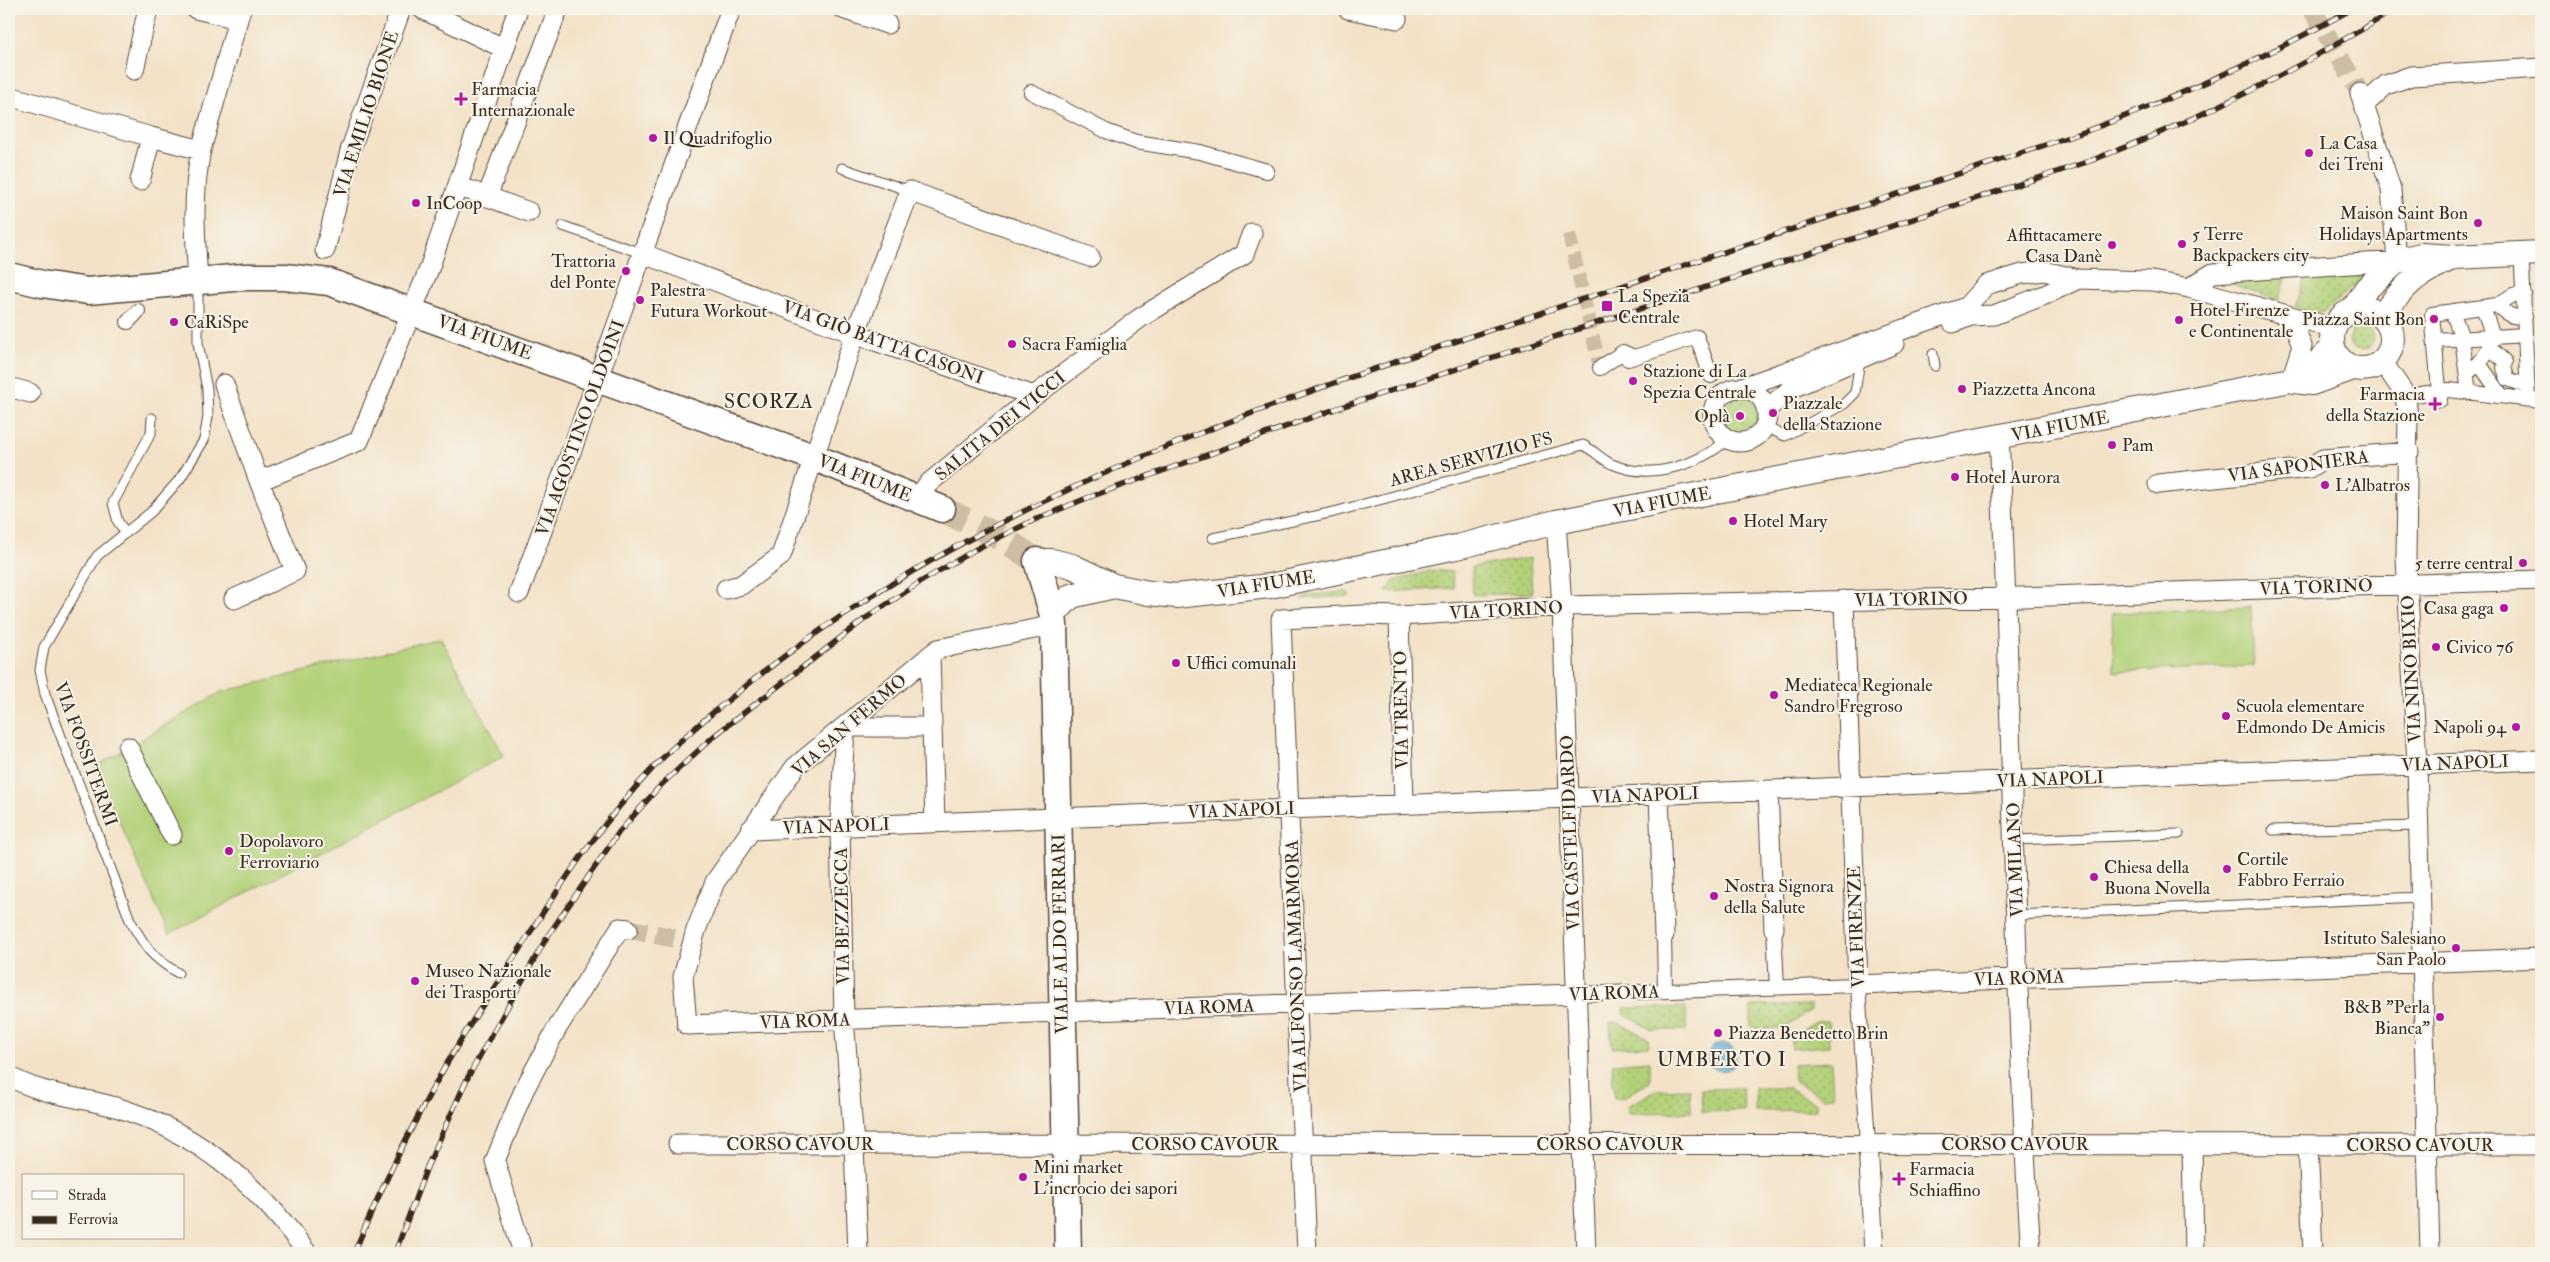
<svg xmlns="http://www.w3.org/2000/svg" width="2550" height="1262" font-family="'IM FELL Double Pica',serif">
<defs>
<pattern id="grass-dots" width="8" height="8" patternUnits="userSpaceOnUse" patternTransform="scale(1.25)"><rect width="8" height="8" fill="#b3d179"/><path d="M2 2h.1M6 6h.1" fill="none" stroke="#93aa63" stroke-width="1.8" stroke-linecap="round"/></pattern>
<pattern id="water-rules" width="6" height="5" patternUnits="userSpaceOnUse" patternTransform="scale(1.25)"><rect width="6" height="5" fill="#57aad2"/><path d="M0 2.5h6" fill="none" stroke="#498baa"/></pattern>
</defs>
<rect width="100%" height="100%" fill="#f7f3e8"/>
<filter id="ink" filterUnits="userSpaceOnUse"><feTurbulence type="fractalNoise" baseFrequency=".02" numOctaves="2"/><feDisplacementMap in="SourceGraphic" scale="10" xChannelSelector="R" yChannelSelector="G"/><feConvolveMatrix kernelMatrix="1 2 1 2 8 2 1 2 1" color-interpolation-filters="sRGB"/></filter>
<filter id="wash" filterUnits="userSpaceOnUse"><feTurbulence type="fractalNoise" baseFrequency=".0096" numOctaves="4" result="noise"/><feDisplacementMap in="SourceGraphic" scale="20" xChannelSelector="R" yChannelSelector="G"/><feGaussianBlur stdDeviation="1.12" result="paint"/><feColorMatrix in="noise" values="0 0 0 0 0 0 0 0 0 0 0 0 0 0 0 0 0 1.4 0 .05"/><feComposite in="paint" operator="in"/></filter>
<g filter="url(#wash)">
<rect width="100%" height="100%" fill="#f3e2c7"/>
<path fill="url(#grass-dots)" stroke="#777e4c" d="M2370,272L2324,312L2313,314L2295,307L2307,274Z
M2287,276L2279,301L2227,282L2232,279Z
M2349 338a12 12 0 1 1 24 0a12 12 0 1 1-24 0Z
M1722 415a18 18 0 1 1 36 0a18 18 0 1 1-36 0Z
M1530,558L1532,593L1473,595L1472,567Z
M1432,570L1452,572L1454,588L1386,592L1394,581Z
M1347,592L1350,596L1302,599L1307,595Z
M1811,1005V1010L1785,1028H1751V1006Z
M1686,1007V1030H1652L1624,1014V1008Z
M1818,1021H1828L1829,1046L1792,1049L1791,1037Z
M1610,1022H1617L1648,1038L1649,1046L1612,1048Z
M1650,1061V1082L1624,1097L1614,1098L1612,1064Z
M1831,1062L1833,1096L1823,1097L1794,1081L1793,1064Z
M1743,1088L1744,1111L1702,1112L1701,1089Z
M1755,1088H1789L1816,1104V1110L1755,1111Z
M1690,1089L1691,1112L1628,1113V1106L1656,1090Z"/>
<path fill="#b3d179" stroke="#777e4c" d="M2251,607L2254,666L2114,672L2112,613Z
M441,638L504,756L169,934L95,767L221,692Z"/>
<path fill="url(#water-rules)" stroke="#496a78" d="M1708 1057a14 14 0 1 1 28 0a14 14 0 1 1-28 0Z"/>
</g>
<g filter="url(#ink)">
<g fill="none" stroke-linecap="round" stroke-linejoin="round">
<path stroke="#cebda5" stroke-width="14" stroke-dasharray="14 7" stroke-linecap="butt" d="M1569,234L1600,368"/>
<path stroke="#cebda5" stroke-width="19" stroke-dasharray="19 9" stroke-linecap="butt" d="M2312,9L2360,93
M628,929L679,939"/>
<path stroke="#cebda5" stroke-width="26" stroke-dasharray="26 13" stroke-linecap="butt" d="M942,509L1003,539L1037,561"/>
<g stroke="#574637" stroke-width="11">
<path id="service" d="M842,168L910,191
M563,226L641,253
M1933,354L1935,366
M1765,427L1785,436L1844,404L1855,393L1860,360
M126,533L118,522L113,503L151,433L152,418
M1213,538L1334,512L1583,445C1594,450 1602,460 1612,464C1650,481 1698,465 1727,440
M2273,830L2418,826
M2015,840L2179,834
M2017,915L2420,897
M178,973C151,957 145,947 130,920L45,694L40,670L44,647L97,556L151,512L180,479L204,440L208,417L207,389L198,343V282"/>
</g>
<g stroke="#574637" stroke-width="16">
<path id="pedestrian" d="M1031,92L1106,131L1136,142L1200,152L1267,171
M2522,267L2528,399
M2497,305C2506,314 2512,318 2525,317
M2452,311L2462,338L2469,393
M128,322L138,311
M2435,340L2493,337L2483,307
M2489,347L2505,362L2504,368L2508,379L2527,386
M1628,359L1697,337L1711,376
M2480,365L2502,396
M1600,368L1623,352L1634,357
M2467,373C2482,363 2487,354 2493,337L2525,335
M2414,395L2449,390L2541,401
M2440,400L2432,314L2497,305L2513,295L2524,294
M1774,929L1777,987
M1664,935L1665,991
M1576,994L1858,985L1868,1144"/>
</g>
<g stroke="#574637" stroke-width="21">
<path id="minor" d="M196,9L238,19
M422,9L503,48
M843,9L887,24
M1348,9L1397,19
M134,70L148,9
M9,96L151,137
M2364,105L2386,85L2411,76L2541,68
M201,150L241,9
M140,181L151,137L201,150C192,194 195,236 198,280
M458,186L529,212
M487,197L558,9
M325,250L350,151L401,9
M641,253L855,334L1034,396
M2189,288L2213,273L2397,261L2391,189L2360,93
M1953,323L1971,316L1994,315L2047,294L2078,279
M2382,361L2404,393L2408,413L2406,557L2417,764L2430,1253
M2291,380L2302,346L2291,318
M224,384L259,481L295,571L234,599
M9,387L30,393
M1713 415a27 27 0 1 1 54 0a27 27 0 1 1-54 0Z
M1740,388L1966,307L1986,285L2022,274L2044,271L2078,279L2152,281L2189,288L2334,328
M1767,409L1792,388L1894,344
M1999,437C2013,709 2013,982 2031,1253
M259,481L359,441L429,269L518,9
M2158,484L2309,468L2323,459L2409,452
M916,499L929,483L1034,396L1140,318L1244,254L1252,233
M1556,522L1562,606L1586,1253
M726,589L741,585L781,556L855,334L910,191L1090,257
M519,593C592,399 659,203 731,9
M1844,600L1858,985L2541,958
M1399,616L1404,804
M1054,625L938,649L795,767L715,882L696,930L683,977L687,1025L1576,994
M930,655L932,727
M845,727L840,826L844,1019L854,1144L858,1253
M845,727H932L935,822
M128,747L172,835
M1768,790L1774,929
M1659,794L1664,935
M750,830L2541,760
M9,1076C44,1097 87,1097 125,1110C203,1136 261,1188 307,1253
M678,1144L2541,1145
M1868,1144L1874,1253
M2192,1145L2194,1253
M2308,1145L2313,1253
M523,1253L495,1161L524,1090L556,1030L620,928L628,929
M1307,1253L1281,619L1364,615L1399,616L1562,606L2022,597L2541,580"/>
</g>
<g stroke="#574637" stroke-width="26">
<path id="tertiary" d="M2332 339a30 30 0 1 1 60 0a30 30 0 1 1-60 0Z
M2353,310L2366,289L2397,261L2421,255L2453,257L2541,253
M2382,316C2407,282 2414,276 2452,258
M2295,381L2312,383L2353,368
M1037,561H1052L1072,566L1114,586L1149,593L1176,596L1270,586L1461,546L1556,522L2291,380L2316,364L2333,348
M1053,615L1071,596L1114,586"/>
</g>
<g stroke="#574637" stroke-width="29">
<path id="secondary" d="M9,276L42,284L88,291L244,277H285L329,282L813,457L942,509
M1037,561L1053,615L1054,625L1068,1253"/>
</g>
<use href="#service" stroke="#fff" stroke-width="9"/>
<use href="#pedestrian" stroke="#fff" stroke-width="14"/>
<use href="#minor" stroke="#fff" stroke-width="19"/>
<use href="#tertiary" stroke="#fff" stroke-width="24"/>
<use href="#secondary" stroke="#fff" stroke-width="26"/>
<g stroke="#3b2a1e" stroke-width="5.5">
<path id="rail" d="M354,1253C384,1181 420,1108 460,1041C479,1010 499,980 519,950C559,887 601,823 653,768C683,736 717,709 751,682C979,499 1263,405 1538,314C1719,253 1900,193 2081,133C2176,98 2263,59 2352,9
M395,1253L427,1167L468,1077L547,937L619,832L660,786L714,736L866,618L922,581L976,549L1034,520L1087,498L1338,408L2090,161C2176,128 2257,91 2336,44C2356,33 2376,22 2394,9"/>
</g>
<use href="#rail" stroke="#f7f3e8" stroke-width="4" stroke-dasharray="11" stroke-linecap="butt"/>
</g>
</g>
<g fill="#b5179e" stroke="#f7f3e8" stroke-width="2">
<path d="M458.5 91.5h5v5h5v5h-5v5h-5v-5h-5v-5h5z"/>
<circle cx="653" cy="138" r="5"/>
<circle cx="2309" cy="153" r="5"/>
<circle cx="416" cy="203" r="5"/>
<circle cx="2478" cy="223" r="5"/>
<circle cx="2182" cy="244" r="5"/>
<circle cx="2112" cy="245" r="5"/>
<circle cx="626" cy="271" r="5"/>
<circle cx="640" cy="300" r="5"/>
<rect x="1601" y="300" width="12" height="12" rx="2.5"/>
<circle cx="2434" cy="319" r="5"/>
<circle cx="2179" cy="320" r="5"/>
<circle cx="174" cy="322" r="5"/>
<circle cx="1012" cy="344" r="5"/>
<circle cx="1633" cy="381" r="5"/>
<circle cx="1962" cy="389" r="5"/>
<path d="M2432.5 396.5h5v5h5v5h-5v5h-5v-5h-5v-5h5z"/>
<circle cx="1773" cy="413" r="5"/>
<circle cx="1740" cy="416" r="5"/>
<circle cx="2112" cy="445" r="5"/>
<circle cx="1955" cy="477" r="5"/>
<circle cx="2325" cy="485" r="5"/>
<circle cx="1733" cy="521" r="5"/>
<circle cx="2523" cy="563" r="5"/>
<circle cx="2504" cy="608" r="5"/>
<circle cx="2436" cy="647" r="5"/>
<circle cx="1176" cy="663" r="5"/>
<circle cx="1774" cy="695" r="5"/>
<circle cx="2226" cy="716" r="5"/>
<circle cx="2516" cy="727" r="5"/>
<circle cx="229" cy="851" r="5"/>
<circle cx="2227" cy="869" r="5"/>
<circle cx="2094" cy="877" r="5"/>
<circle cx="1714" cy="896" r="5"/>
<circle cx="2456" cy="948" r="5"/>
<circle cx="415" cy="981" r="5"/>
<circle cx="2440" cy="1017" r="5"/>
<circle cx="1718" cy="1033" r="5"/>
<circle cx="1023" cy="1177" r="5"/>
<path d="M1896.5 1171.5h5v5h5v5h-5v5h-5v-5h-5v-5h5z"/>
</g>
<g text-anchor="middle" stroke-width="4" stroke-linejoin="round" paint-order="stroke">
<g font-size="18" fill="#3b2a1e" stroke="#f7f3e8" text-anchor="start">
<text x="471" y="95">Farmacia<tspan x="471" dy="21">Internazionale</tspan></text>
<text x="663" y="144">Il Quadrifoglio</text>
<text x="2319" y="149">La Casa<tspan x="2319" dy="21">dei Treni</tspan></text>
<text x="426" y="209">InCoop</text>
<text x="2468" y="219" text-anchor="end">Maison Saint Bon<tspan x="2468" dy="21">Holidays Apartments</tspan></text>
<text x="2192" y="240">5 Terre<tspan x="2192" dy="21">Backpackers city</tspan></text>
<text x="2102" y="241" text-anchor="end">Affittacamere<tspan x="2102" dy="21">Casa Danè</tspan></text>
<text x="616" y="267" text-anchor="end">Trattoria<tspan x="616" dy="21">del Ponte</tspan></text>
<text x="650" y="296">Palestra<tspan x="650" dy="21">Futura Workout</tspan></text>
<text x="1618" y="302">La Spezia<tspan x="1618" dy="21">Centrale</tspan></text>
<text x="2189" y="316">Hotel Firenze<tspan x="2189" dy="21">e Continentale</tspan></text>
<text x="2424" y="325" text-anchor="end">Piazza Saint Bon</text>
<text x="184" y="328">CaRiSpe</text>
<text x="1022" y="350">Sacra Famiglia</text>
<text x="1643" y="377">Stazione di La<tspan x="1643" dy="21">Spezia Centrale</tspan></text>
<text x="1972" y="395">Piazzetta Ancona</text>
<text x="2425" y="400" text-anchor="end">Farmacia<tspan x="2425" dy="21">della Stazione</tspan></text>
<text x="1783" y="409">Piazzale<tspan x="1783" dy="21">della Stazione</tspan></text>
<text x="1730" y="422" text-anchor="end">Oplà</text>
<text x="2122" y="451">Pam</text>
<text x="1965" y="483">Hotel Aurora</text>
<text x="2335" y="491">L'Albatros</text>
<text x="1743" y="527">Hotel Mary</text>
<text x="2513" y="569" text-anchor="end">5 terre central</text>
<text x="2494" y="614" text-anchor="end">Casa gaga</text>
<text x="2446" y="653">Civico 76</text>
<text x="1186" y="669">Uffici comunali</text>
<text x="1784" y="691">Mediateca Regionale<tspan x="1784" dy="21">Sandro Fregroso</tspan></text>
<text x="2236" y="712">Scuola elementare<tspan x="2236" dy="21">Edmondo De Amicis</tspan></text>
<text x="2506" y="733" text-anchor="end">Napoli 94</text>
<text x="239" y="847">Dopolavoro<tspan x="239" dy="21">Ferroviario</tspan></text>
<text x="2237" y="865">Cortile<tspan x="2237" dy="21">Fabbro Ferraio</tspan></text>
<text x="2104" y="873">Chiesa della<tspan x="2104" dy="21">Buona Novella</tspan></text>
<text x="1724" y="892">Nostra Signora<tspan x="1724" dy="21">della Salute</tspan></text>
<text x="2446" y="944" text-anchor="end">Istituto Salesiano<tspan x="2446" dy="21">San Paolo</tspan></text>
<text x="425" y="977">Museo Nazionale<tspan x="425" dy="21">dei Trasporti</tspan></text>
<text x="2430" y="1013" text-anchor="end">B&amp;B "Perla<tspan x="2430" dy="21">Bianca"</tspan></text>
<text x="1728" y="1039">Piazza Benedetto Brin</text>
<text x="1033" y="1173">Mini market<tspan x="1033" dy="21">L'incrocio dei sapori</tspan></text>
<text x="1909" y="1175">Farmacia<tspan x="1909" dy="21">Schiaffino</tspan></text>
</g>
<g font-size="18" fill="#3b2a1e" stroke="#f7f3e8">
<text transform="translate(366 114) rotate(-72)" y="6">VIA EMILIO BIONE</text>
<text transform="translate(485 337) rotate(20)" y="6">VIA FIUME</text>
<text transform="translate(883 342) rotate(20)" y="6">VIA GIÒ BATTA CASONI</text>
<text transform="translate(1000 426) rotate(-39)" y="6">SALITA DEI VICCI</text>
<text transform="translate(2060 426) rotate(-11)" y="6">VIA FIUME</text>
<text transform="translate(580 428) rotate(-70)" y="6">VIA AGOSTINO OLDOINI</text>
<text transform="translate(1471 459) rotate(-15)" y="6">AREA SERVIZIO FS</text>
<text transform="translate(2298 466) rotate(-8)" y="6">VIA SAPONIERA</text>
<text transform="translate(865 478) rotate(22)" y="6">VIA FIUME</text>
<text transform="translate(1662 502) rotate(-11)" y="6">VIA FIUME</text>
<text transform="translate(1266 584) rotate(-9)" y="6">VIA FIUME</text>
<text transform="translate(2316 587) rotate(-2)" y="6">VIA TORINO</text>
<text transform="translate(1911 599) rotate(-1)" y="6">VIA TORINO</text>
<text transform="translate(1506 610) rotate(-3)" y="6">VIA TORINO</text>
<text transform="translate(2411 669) rotate(-93)" y="6">VIA NINO BIXIO</text>
<text transform="translate(1401 710) rotate(-91)" y="6">VIA TRENTO</text>
<text transform="translate(849 725) rotate(-41)" y="6">VIA SAN FERMO</text>
<text transform="translate(86 754) rotate(70)" y="6">VIA FOSSITERMI</text>
<text transform="translate(2455 763) rotate(-2)" y="6">VIA NAPOLI</text>
<text transform="translate(2050 779) rotate(-2)" y="6">VIA NAPOLI</text>
<text transform="translate(1645 795) rotate(-2)" y="6">VIA NAPOLI</text>
<text transform="translate(1241 810) rotate(-2)" y="6">VIA NAPOLI</text>
<text transform="translate(836 826) rotate(-2)" y="6">VIA NAPOLI</text>
<text transform="translate(1570 833) rotate(-92)" y="6">VIA CASTELFIDARDO</text>
<text transform="translate(2015 860) rotate(-92)" y="6">VIA MILANO</text>
<text transform="translate(842 916) rotate(-91)" y="6">VIA BEZZECCA</text>
<text transform="translate(1856 927) rotate(-92)" y="6">VIA FIRENZE</text>
<text transform="translate(1060 934) rotate(-91)" y="6">VIALE ALDO FERRARI</text>
<text transform="translate(1296 966) rotate(-92)" y="6">VIA ALFONSO LAMARMORA</text>
<text transform="translate(2019 978) rotate(-2)" y="6">VIA ROMA</text>
<text transform="translate(1614 993) rotate(-2)" y="6">VIA ROMA</text>
<text transform="translate(1209 1007) rotate(-2)" y="6">VIA ROMA</text>
<text transform="translate(805 1021) rotate(-2)" y="6">VIA ROMA</text>
<text x="800" y="1150">CORSO CAVOUR</text>
<text x="1205" y="1150">CORSO CAVOUR</text>
<text x="1610" y="1150">CORSO CAVOUR</text>
<text x="2015" y="1150">CORSO CAVOUR</text>
<text x="2420" y="1151">CORSO CAVOUR</text>
</g>
<g font-size="20" letter-spacing="1" fill="#3b2a1e" stroke="#f7f3e8">
<text x="769" y="408">SCORZA</text>
<text x="1722" y="1066">UMBERTO I</text>
</g>
</g>
<rect width="2550" height="1262" fill="none" stroke="#f7f3e8" stroke-width="30"/>
<rect x="22" y="1174" width="162" height="65" fill="#f7f3e8" stroke="#aca397"/>
<rect x="32" y="1191" width="25" height="8" fill="#ffffff" stroke="#aca397"/>
<text x="68" y="1200" font-size="15" fill="#3b2a1e">Strada</text>
<rect x="32" y="1216" width="25" height="8" fill="#3b2a1e" stroke="#aca397"/>
<text x="68" y="1224" font-size="15" fill="#3b2a1e">Ferrovia</text>
</svg>
